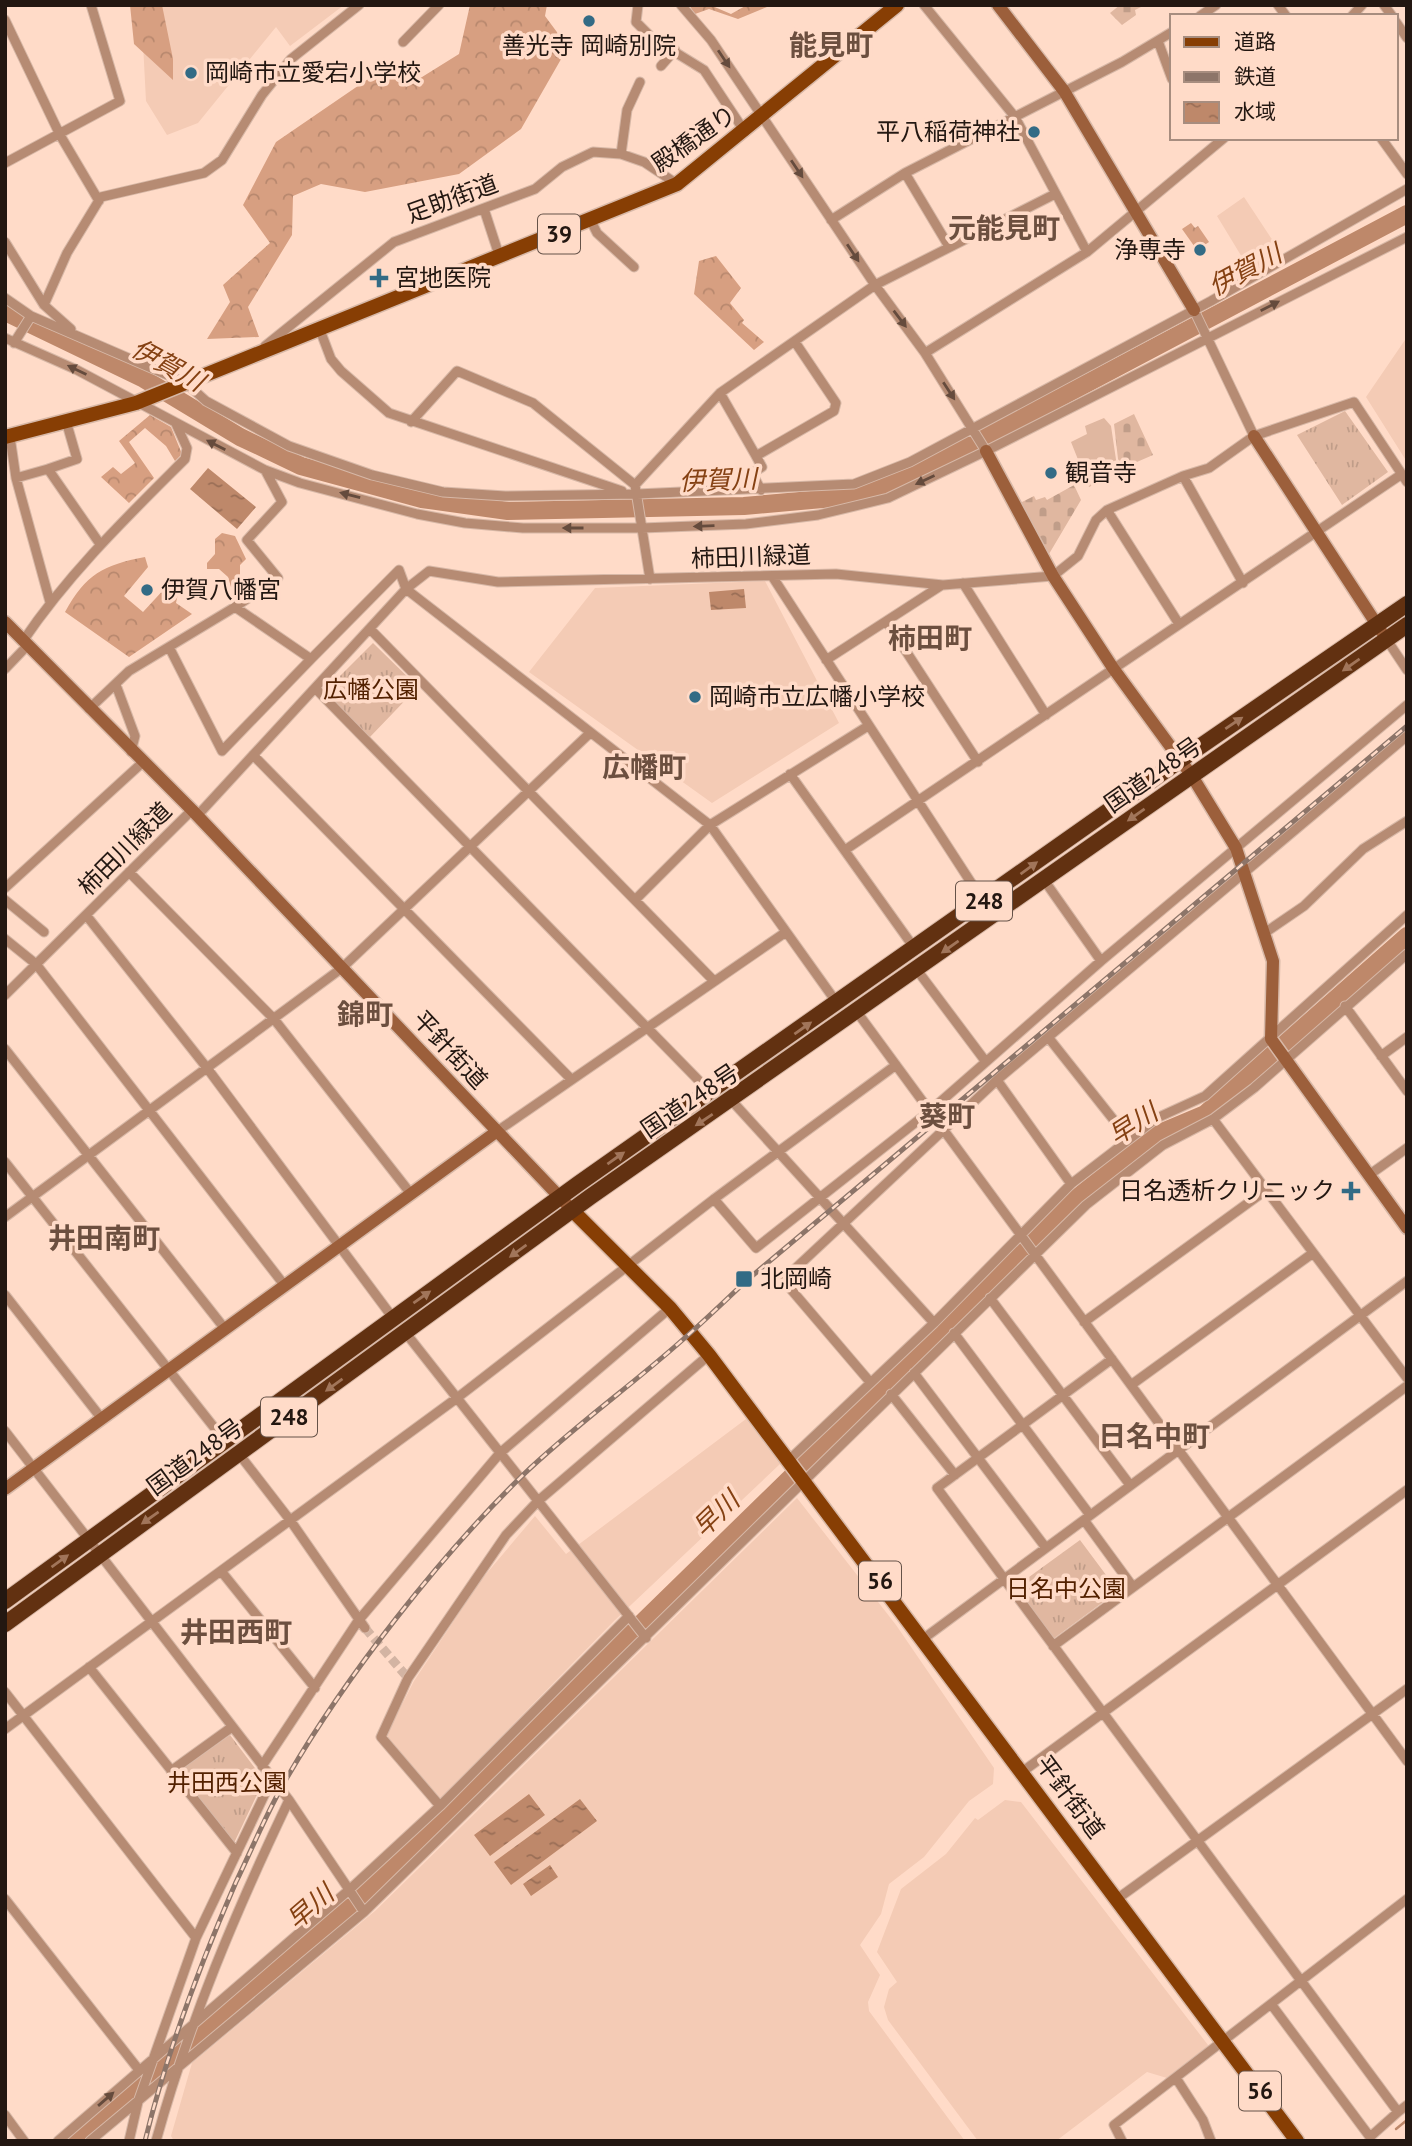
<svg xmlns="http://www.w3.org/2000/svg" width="1412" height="2146" font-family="'PT Sans','Noto Sans JP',sans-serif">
<defs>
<pattern id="grass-tufts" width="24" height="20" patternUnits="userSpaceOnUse" patternTransform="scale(1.75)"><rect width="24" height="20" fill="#e0b7a0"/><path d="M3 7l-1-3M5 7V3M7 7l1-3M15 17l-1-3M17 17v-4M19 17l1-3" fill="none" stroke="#c09d89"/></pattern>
<pattern id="forest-crowns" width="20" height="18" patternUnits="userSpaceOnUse" patternTransform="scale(1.75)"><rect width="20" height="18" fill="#d79f81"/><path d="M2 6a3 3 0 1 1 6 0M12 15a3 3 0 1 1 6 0" fill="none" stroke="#b8886e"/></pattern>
<pattern id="cemetery-stones" width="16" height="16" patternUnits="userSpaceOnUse" patternTransform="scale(1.75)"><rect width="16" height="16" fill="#e0b7a0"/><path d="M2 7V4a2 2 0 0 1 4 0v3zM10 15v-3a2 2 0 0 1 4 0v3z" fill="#c09d89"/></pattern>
<pattern id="water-ripples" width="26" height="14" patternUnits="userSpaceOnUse" patternTransform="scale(1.75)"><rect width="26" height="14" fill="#be886a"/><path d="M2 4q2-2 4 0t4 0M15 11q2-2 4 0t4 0" fill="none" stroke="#9a6e56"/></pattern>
</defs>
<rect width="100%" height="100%" fill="#ffdbc8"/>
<path fill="#f4cbb5" d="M141,5H344L290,46L276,27L198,123L167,135L146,101Z
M1244,197L1281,253L1251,272L1217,216Z
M1407,337V462L1366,397Z
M765,581L839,723L712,803L529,672L595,588Z
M746,1419L780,1464L614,1621L439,1800L385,1738L414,1681L481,1580L535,1516L566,1554Z
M797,1498L896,1625L994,1768L993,1784L969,1801L924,1857L889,1884L881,1914L860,1945L880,1975L868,2002L869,2011L965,2141H174L171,2136L192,2063L375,1911Z
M1005,1800L1021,1802L1208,2045L1207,2049L1167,2078L1147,2072L1056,2141H978L888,2020L884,2007L889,1989L897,1982L877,1952L901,1889L946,1854L975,1818L978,1820Z"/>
<path fill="url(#grass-tufts)" d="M1345,411L1388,472L1342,505L1297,435Z
M373,643L418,687L369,738L324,692Z
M1080,1540L1118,1591L1053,1639L1014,1588Z
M230,1735L264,1780L234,1843L178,1772Z"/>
<path fill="url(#forest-crowns)" d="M130,5H162L173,59V80L134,44Z
M470,5H547L545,16L568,47L521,129L459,174L365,192L321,184L293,196L292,235L248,307L259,337L207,339L230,302L223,285L270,243L243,205L276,142L390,64L414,82L459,54Z
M689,5H710L731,14L747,5H772L738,19L709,9L695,14Z
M1191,223L1195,228L1198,226L1209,242L1197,250L1182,229Z
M716,256L741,288L730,303L744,320L742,323L764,342L754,350L694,294L699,261Z
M150,415L171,427L182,454L175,461L166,446L145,428L129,442L154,478L129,503L101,477L113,467L121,474L135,463L119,441Z
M222,533L235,536L246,559L240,565V588L231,587L228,577L219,569H207V563L215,554V539Z
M145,557L148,567L124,596L143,612L167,586L179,589L176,603L192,614L129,657L65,612C86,574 103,565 145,557Z"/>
<path fill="url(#cemetery-stones)" d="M1120,5H1145L1135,10L1136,15L1122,25L1110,13Z
M1134,414L1153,455L1123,468L1118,459L1114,424Z
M1074,485L1081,500L1049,554L1020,503L1034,496L1036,500L1045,497L1047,500Z"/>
<path fill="#e0b7a0" d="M1104,418L1111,426L1118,473L1089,487L1071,442L1087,434L1085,426Z"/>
<path fill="url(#water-ripples)" d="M208,468L256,507L237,529L190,489Z
M744,589L746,608L711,610L709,592Z
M529,1794L545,1815L490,1856L474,1835Z
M580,1799L597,1821L511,1885L494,1862Z
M550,1865L558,1877L531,1896L523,1884Z"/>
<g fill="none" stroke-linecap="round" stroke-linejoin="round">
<path stroke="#be886a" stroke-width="2.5" d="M1396,2129L1407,2120"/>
<path stroke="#be886a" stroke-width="18" d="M5,312L144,379L240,437L301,466L422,499L508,511L744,506L834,498L877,489L919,472L1407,214
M69,2141L168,2063L361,1897L1078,1197L1155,1135L1205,1114L1407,936"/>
<path stroke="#d3b4a3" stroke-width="9" stroke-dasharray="9 4.5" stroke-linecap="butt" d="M365,1628L408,1678"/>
<g stroke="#d7b8a7" stroke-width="11">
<path id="street" d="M638,5L636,22L652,38L704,70L745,132
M681,5L711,40L875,285L925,353L986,451
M924,5L1015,117L1087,252
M1278,5L1286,16
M1384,5L1392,16
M1200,16L1216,5
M1352,16L1362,5
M5,20L60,135L99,201
M1396,22L1407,38
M1158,41L1172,79
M403,42L439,5
M661,66L675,50
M1381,138L1407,174
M621,154L627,110L640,82
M5,163L120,101L91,5
M905,173L948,245
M484,209L500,258
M831,220L905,173L1122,62L1172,32
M591,221L597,233L634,267
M5,242L44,305L71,329
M5,298L31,316L186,383L206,401L289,446L372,475L443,492L505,496L637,494L854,484L910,462L1211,301L1407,189
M44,305L67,253L101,197L204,173L222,160L262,95L291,59L359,5
M1194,310L1254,436
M320,330L331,359L341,371L389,413L622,491
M5,338L77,370L265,470L300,483L417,514L465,523L523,528H642L746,524L818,515L888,498L986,451L1407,237
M14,343L31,316
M265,346L394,242L535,189L562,167L593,152L621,154L644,162L677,184
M925,353L1087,252L1224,138
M720,393L756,456L834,411L836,403L795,342
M66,421L77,459L48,469L100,544
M411,422L457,371L533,403L635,485L650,579
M10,437L16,478L50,602
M756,456L762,467L752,473L761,490
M1183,476L1243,583
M16,478L48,469
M635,485L720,393L875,285L1055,194
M1107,510L1179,624
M772,576L983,901
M963,583L1046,715
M235,607L278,578L247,540L282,502L265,470
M887,622L978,762
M370,629L714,981
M1387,640L1407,670
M23,641C69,573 127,517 185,459L187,448L176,424
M169,647L222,751L311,659
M826,660L942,585
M5,669L27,646
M116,685L135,736L131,752
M315,688L710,1092
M89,709L129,671L235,607L311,659L399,570L406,589L710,825L837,1003
M253,755L571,1079
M790,774L915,949
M197,816L406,589L429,571L498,582L836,574L943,585L1053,576L1078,556L1096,520L1107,510L1183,476L1209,468L1254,436L1354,402L1407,482
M845,850L1402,474
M129,872L274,1019L411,1194
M1044,880L1101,961
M5,888L142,763
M5,900L44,932
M635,900L710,825L868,726
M86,915L207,1068L393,1318
M1263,934L1304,906L1363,849L1407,821
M5,939L36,964L285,1286
M917,970L986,1062
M5,995L192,810
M1345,1006L1407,1091
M857,1012L1407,1761
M1048,1037L1128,1138
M5,1049L225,1329
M1381,1056L1407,1037
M997,1080L1071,1184
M732,1101L934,1323
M1213,1119L1407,1378
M496,1132L786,932
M5,1162L224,1440
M1369,1175L1407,1148
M714,1199L756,1248L930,1111L1101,961L1407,705
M5,1217L342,968L590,733
M5,1295L102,1419
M990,1298L1130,1485
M1084,1322L1266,1190
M405,1332L646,1638
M954,1333L1090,1515
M1112,1359L937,1488L1398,2112L1407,2105
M914,1373L1046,1548
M870,1382L783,1280L997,1080L1407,736
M1131,1385L1313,1253
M891,1394L955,1475
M5,1431L289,1800L364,1912
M239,1454L290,1520L365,1628
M789,1460L934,1323L1071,1184L1157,1118L1205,1096L1407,915
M1084,1520L1133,1587
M221,1571L315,1688
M923,1639L1407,1281
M1053,1646L1407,1386
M89,1667L237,1853
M5,1692L196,1938
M5,1729L457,1398L714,1199L896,1065
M262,1766L358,1621L500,1453L670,1308
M171,1771L232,1727
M1022,1772L1407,1490
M440,1806L381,1737L408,1678L506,1535L538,1501L709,1355
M5,1899L139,2070
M1117,1899L1407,1689
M1271,2004L1370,2137L1398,2112
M1176,2078L1203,2120L1211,2141
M5,2115L24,2141
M58,2141L349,1890L440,1806L629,1616
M90,2141L364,1912L1086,1205L1163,1145L1213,1119L1254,1088L1407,954
M129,2141L138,2102L196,1938L272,1779
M156,2141C189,2022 236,1911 289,1800
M1122,2141L1114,2125L1407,1899"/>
</g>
<g stroke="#d7b8a7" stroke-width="15">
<path id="secondary" d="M998,5L1064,91L1194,310
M1254,436L1381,631
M986,451L1053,576L1113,668L1192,776L1236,848L1273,961L1271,1039L1407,1228
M5,622L192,810L573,1211
M5,1489L496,1132"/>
</g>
<g stroke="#d7b8a7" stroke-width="17">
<path id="primary" d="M5,437L136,403L677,184L897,5
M573,1211L670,1308L709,1355L1297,2141"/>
</g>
<g stroke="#d7b8a7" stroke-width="18">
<path id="highway" d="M5,1601L578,1184L1179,761L1407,604
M5,1624L590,1197L1407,625"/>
</g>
<use href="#street" stroke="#b68b73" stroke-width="9"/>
<use href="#secondary" stroke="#9c5f3b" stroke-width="12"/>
<use href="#primary" stroke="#873e04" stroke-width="14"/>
<use href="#highway" stroke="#623111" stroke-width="16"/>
<g stroke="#8d7569" stroke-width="5">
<path id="rail" d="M145,2141C167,2051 199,1967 236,1882C253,1847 268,1809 288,1776C346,1676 440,1556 523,1475C572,1428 628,1388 679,1343C702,1323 724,1302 746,1281L1407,726"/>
</g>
<use href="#rail" stroke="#ffdbc8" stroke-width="2.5" stroke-dasharray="8" stroke-linecap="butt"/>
</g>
<defs><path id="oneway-solid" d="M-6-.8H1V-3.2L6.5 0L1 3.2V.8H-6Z" transform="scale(1.75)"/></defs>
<g fill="#654b3d">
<use href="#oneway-solid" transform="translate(724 59) rotate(56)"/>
<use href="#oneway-solid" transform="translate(797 169) rotate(56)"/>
<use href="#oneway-solid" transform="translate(853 253) rotate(56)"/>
<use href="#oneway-solid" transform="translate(1270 306) rotate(-27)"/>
<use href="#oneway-solid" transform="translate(900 319) rotate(53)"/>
<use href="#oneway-solid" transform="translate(77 370) rotate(-154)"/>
<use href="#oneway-solid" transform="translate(949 391) rotate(57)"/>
<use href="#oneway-solid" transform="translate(216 445) rotate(-153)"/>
<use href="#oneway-solid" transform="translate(925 480) rotate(155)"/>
<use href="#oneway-solid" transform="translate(350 495) rotate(-166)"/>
<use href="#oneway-solid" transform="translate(704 526) rotate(178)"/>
<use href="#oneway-solid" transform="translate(573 528) rotate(-180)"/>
<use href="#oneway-solid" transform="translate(106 2099) rotate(-41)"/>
</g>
<g fill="#a1755a">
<use href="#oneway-solid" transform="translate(1351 665) rotate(145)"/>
<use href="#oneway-solid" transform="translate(1234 723) rotate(-34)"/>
<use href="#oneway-solid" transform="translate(1136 815) rotate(145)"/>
<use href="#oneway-solid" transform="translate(1029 868) rotate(-36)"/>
<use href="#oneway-solid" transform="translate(950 947) rotate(145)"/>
<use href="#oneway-solid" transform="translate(803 1028) rotate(-35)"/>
<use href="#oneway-solid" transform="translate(704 1120) rotate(146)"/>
<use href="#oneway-solid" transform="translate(616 1158) rotate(-35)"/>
<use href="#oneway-solid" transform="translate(518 1251) rotate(144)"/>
<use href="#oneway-solid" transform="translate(422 1297) rotate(-35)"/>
<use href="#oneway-solid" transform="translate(334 1385) rotate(144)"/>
<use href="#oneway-solid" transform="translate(150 1518) rotate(145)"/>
<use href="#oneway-solid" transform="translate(60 1561) rotate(-36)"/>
</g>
<g fill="#336b85" stroke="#ffdbc8" stroke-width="2.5">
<circle cx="589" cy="21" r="7"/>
<circle cx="191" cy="73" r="7"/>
<circle cx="1034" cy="132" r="7"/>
<circle cx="1200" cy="250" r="7"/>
<path d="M375.5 267.5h7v7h7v7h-7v7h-7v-7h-7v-7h7z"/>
<circle cx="1051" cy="473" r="7"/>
<circle cx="147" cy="590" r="7"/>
<circle cx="695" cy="697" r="7"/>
<path d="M1347.5 1180.5h7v7h7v7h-7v7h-7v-7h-7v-7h7z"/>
<rect x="735" y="1270" width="18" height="18" rx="3.5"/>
</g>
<g text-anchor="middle" stroke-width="7" stroke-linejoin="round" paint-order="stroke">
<g fill="#ffdbc8" stroke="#655248" stroke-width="2">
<rect x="538" y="214.5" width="42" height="39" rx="5"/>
<rect x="956" y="881.5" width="56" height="39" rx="5"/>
<rect x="261" y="1397.5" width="56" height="39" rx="5"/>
<rect x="859" y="1561.5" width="42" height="39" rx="5"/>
<rect x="1239" y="2071.5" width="42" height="39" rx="5"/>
</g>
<g font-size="23" font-weight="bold" fill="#231711">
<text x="559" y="242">39</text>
<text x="984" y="909">248</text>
<text x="289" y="1425">248</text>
<text x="880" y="1589">56</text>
<text x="1260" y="2099">56</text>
</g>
<g font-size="24" fill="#231711" stroke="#ffdbc8" text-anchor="start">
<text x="589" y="54" text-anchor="middle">善光寺 岡崎別院</text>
<text x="205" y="81">岡崎市立愛宕小学校</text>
<text x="1020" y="140" text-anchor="end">平八稲荷神社</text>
<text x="1186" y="258" text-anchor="end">浄専寺</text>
<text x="395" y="286">宮地医院</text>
<text x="1065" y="481">観音寺</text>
<text x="161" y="598">伊賀八幡宮</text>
<text x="709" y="705">岡崎市立広幡小学校</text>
<text x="1335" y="1199" text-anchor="end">日名透析クリニック</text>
<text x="760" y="1287">北岡崎</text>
</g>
<g font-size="24" fill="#231711" stroke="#ffdbc8">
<text transform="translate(694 139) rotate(-35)" y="8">殿橋通り</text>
<text transform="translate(452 199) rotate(-20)" y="8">足助街道</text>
<text transform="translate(751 557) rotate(-2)" y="8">柿田川緑道</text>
<text transform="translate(1153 775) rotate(-35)" y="8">国道248号</text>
<text transform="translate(125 849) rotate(-45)" y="8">柿田川緑道</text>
<text transform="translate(450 1050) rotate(47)" y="8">平針街道</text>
<text transform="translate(690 1101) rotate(-34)" y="8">国道248号</text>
<text transform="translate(195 1457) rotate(-36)" y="8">国道248号</text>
<text transform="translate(1070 1797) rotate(53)" y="8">平針街道</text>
</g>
<g font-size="24" fill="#532100" stroke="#ffdbc8">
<text x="371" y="698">広幡公園</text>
<text x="1066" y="1597">日名中公園</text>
<text x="227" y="1791">井田西公園</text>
</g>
<g font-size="26" font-style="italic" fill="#854113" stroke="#ffdbc8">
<text transform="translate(1245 270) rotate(-28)" y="9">伊賀川</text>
<text transform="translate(168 365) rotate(29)" y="9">伊賀川</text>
<text transform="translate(718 480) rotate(-2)" y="9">伊賀川</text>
<text transform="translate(1133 1124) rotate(-33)" y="9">早川</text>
<text transform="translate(716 1514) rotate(-44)" y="9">早川</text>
<text transform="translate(310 1907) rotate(-41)" y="9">早川</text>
</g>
<g font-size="28" font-weight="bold" fill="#6c4f3f" stroke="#ffdbc8">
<text x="831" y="55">能見町</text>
<text x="1004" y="238">元能見町</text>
<text x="930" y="648">柿田町</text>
<text x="644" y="777">広幡町</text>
<text x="365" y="1024">錦町</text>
<text x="947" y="1126">葵町</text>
<text x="104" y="1248">井田南町</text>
<text x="1154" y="1446">日名中町</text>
<text x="236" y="1642">井田西町</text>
</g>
</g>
<rect width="1412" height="2146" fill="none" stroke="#231711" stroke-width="14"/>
<rect x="1170" y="14" width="228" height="126" fill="#ffdbc8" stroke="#a78d7f" stroke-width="2"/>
<rect x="1184" y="37" width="35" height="10" fill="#873e04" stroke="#a78d7f" stroke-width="2"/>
<text x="1234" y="49" font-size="21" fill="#231711">道路</text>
<rect x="1184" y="72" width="35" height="10" fill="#8d7569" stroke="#a78d7f" stroke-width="2"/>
<text x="1234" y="84" font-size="21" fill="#231711">鉄道</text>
<rect x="1184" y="102" width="35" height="21" fill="url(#water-ripples)" stroke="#a78d7f" stroke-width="2"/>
<text x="1234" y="119" font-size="21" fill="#231711">水域</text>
</svg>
